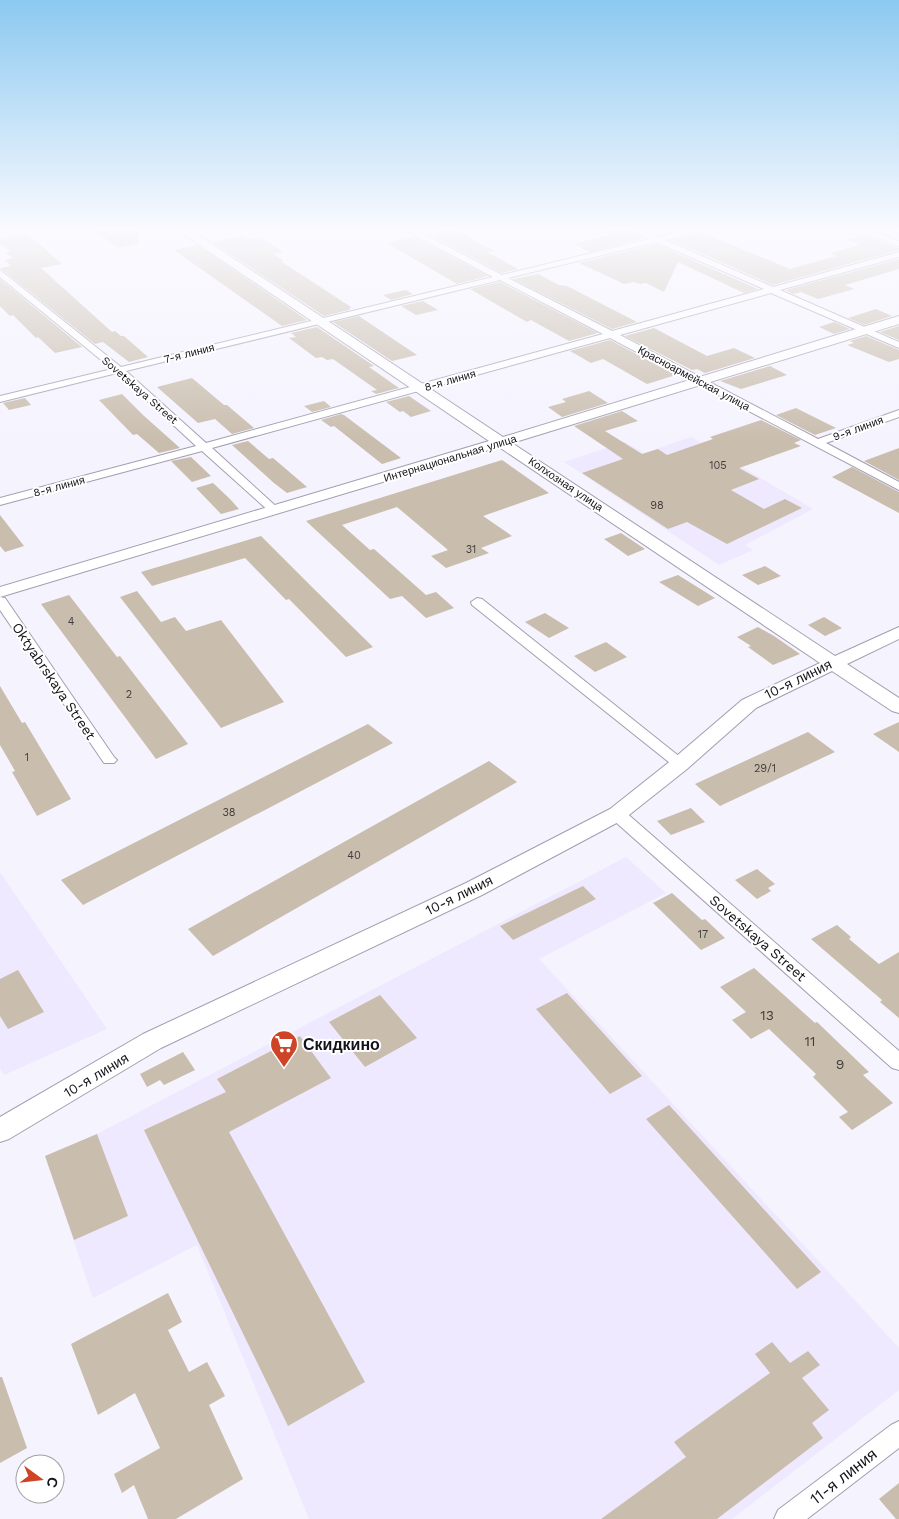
<svg xmlns="http://www.w3.org/2000/svg" width="899" height="1519" font-family="'Work Sans',sans-serif">
<rect width="100%" height="100%" fill="#f5f3fe"/>
<path fill="#eee9fe" d="M691,437L813,509L745,545L753,550L719,565L564,462L625,442L644,453Z
M626,857L666,893L539,959L899,1348V1390L732,1519H309L197,1245L93,1298L45,1156L97,1134Z
M0,872L107,1029L4,1075L0,1068Z"/>
<path fill="#c9bdad" d="M93,229H138L139,244L118,248Z
M449,229H454L494,251L487,252L518,269L502,273L428,234Z
M597,229H627L644,238L590,252L574,244L610,235Z
M701,232L790,269L836,256L830,253L860,245L847,240L866,235L899,248V250L773,285L671,240Z
M28,234L62,264L41,268L112,332L115,331L121,336H124L148,357L129,362L103,342L95,344L0,268L11,266L5,260L13,258L6,253L11,252L0,244V240Z
M243,236L248,240L260,237L283,252L273,254L283,260L282,262L351,307L349,310L324,316L212,242Z
M414,237L488,276L457,284L387,243Z
M656,244L758,289L744,293L678,262L664,292L646,283L640,284L634,282L624,284L579,263Z
M197,245L307,320L282,326L174,250Z
M899,259V269L845,285L854,289L818,299L801,292L793,294L786,290Z
M538,274L559,285L567,286L637,322L612,329L513,279Z
M0,279L82,347L55,353L38,337L36,338L13,315L10,316L0,306Z
M500,282L598,333L569,341L531,320L527,322L470,289Z
M406,290L413,294L391,300L383,295Z
M423,301L438,310L416,315L401,306Z
M876,309L892,316L864,325L848,318Z
M359,316L393,339L417,355L392,361L333,322Z
M834,322L850,329L834,334L819,327Z
M899,326V340L880,332Z
M317,327L374,366L369,367L399,388L376,394L371,391L377,390L333,359L327,360L322,357L316,358L289,338L296,337L291,333Z
M654,328L707,356L734,348L755,358L705,373L697,369L692,370L625,336Z
M866,336L899,350V359L889,362L847,345L854,343L850,341Z
M610,340L676,375L647,384L603,359L591,363L570,351Z
M770,366L787,375L741,389L720,381Z
M192,378L224,405H227L254,428L232,434L215,419L198,423L157,387Z
M589,391L608,403L562,417L548,407L566,402L562,399Z
M122,394L143,415L180,448L159,453L137,434L133,435L99,400Z
M409,396L431,411L411,417L403,411L400,412L386,402Z
M25,398L31,405L9,410L3,403Z
M324,401L331,407L312,412L304,406Z
M796,408L836,428L815,435L776,415Z
M622,411L638,421L605,431L642,454L658,449L667,455L713,439L710,437L761,420L801,440L794,443L801,446L739,468L759,479L731,490L764,509L785,499L802,508L727,544L687,522L668,529L582,473L623,459L574,426Z
M341,414L344,415L401,458L382,464L334,426L331,427L321,420Z
M248,441L269,459L273,458L307,487L287,493L274,483L232,445Z
M899,448V480L864,461L872,458Z
M191,457L211,476L192,482L171,461Z
M502,460L549,493L483,516L512,536L481,548L489,553L446,568L431,556L448,550L397,507L342,525L370,550L374,549L426,595L436,592L454,608L426,618L402,596L390,599L306,521Z
M852,467L899,492V513L832,477Z
M213,483L230,499L239,509L221,514L196,488Z
M0,515L24,546L5,552L0,546Z
M621,533L645,549L628,556L604,539Z
M261,536L315,590L373,647L346,657L289,599L286,600L245,558L152,586L141,572Z
M765,566L781,576L758,585L742,575Z
M678,575L715,598L698,606L659,582Z
M137,591L161,622L175,617L186,631L221,620L284,702L221,728L120,597Z
M69,595L117,657L120,656L188,744L156,759L41,604Z
M545,613L569,628L549,638L525,622Z
M824,617L842,628L825,636L808,625Z
M758,627L774,636L800,654L773,665L748,647L751,646L737,637Z
M606,642L627,657L595,672L574,656Z
M0,686L22,723L25,722L71,799L37,816L12,772L15,771L0,745Z
M899,722V752L873,734Z
M368,724L393,743L83,905L61,880Z
M808,732L835,752L720,806L695,784Z
M489,761L517,782L213,956L188,929Z
M691,808L705,822L671,835L657,821Z
M757,869L775,884L768,888L771,891L757,899L735,880Z
M583,886L596,899L513,940L500,926Z
M672,893L702,920L705,919L725,938L701,950L653,903Z
M837,925L851,937L849,939L879,964L899,952V1018L880,1002L882,1000L811,939Z
M754,968L815,1023L817,1022L869,1072L863,1075L893,1103L852,1130L839,1117L848,1112L813,1077L816,1074L769,1029L751,1039L732,1020L746,1012L720,987Z
M18,970L44,1012L8,1029L0,1016V979Z
M567,993L642,1076L610,1094L536,1009Z
M380,995L417,1038L365,1067L329,1022Z
M300,1036L331,1078L229,1132L365,1382L288,1426L144,1130L226,1092L217,1079Z
M183,1052L195,1070L164,1085L160,1080L147,1087L140,1074Z
M669,1105L821,1272L797,1289L646,1119Z
M97,1134L128,1216L74,1240L45,1156Z
M168,1293L182,1322L168,1330L189,1372L207,1362L225,1396L209,1405L243,1479L176,1519H148L134,1485L122,1493L114,1474L160,1448L135,1393L98,1415L71,1344Z
M772,1342L790,1363L808,1351L820,1365L802,1378L829,1410L812,1423L823,1438L717,1519H601L686,1457L674,1442L770,1373L755,1354Z
M0,1377H2L27,1448L0,1463Z
M899,1483V1519H896L879,1499Z"/>
<g fill="none" stroke-linecap="round" stroke-linejoin="round">
<g stroke="#a29eb0" stroke-width="2">
<path id="street" d="M22,229H41L0,238V234Z
M403,229H414L502,275L649,239L629,229H640L658,237L689,229H704L665,240L773,287L899,252V257L780,290L899,342V348L771,293L620,335L818,439L899,410V417L826,443L899,482V490L610,338L212,448L279,509L281,511L279,513H271L202,451L0,505V498L196,446L117,373L0,402V396L112,369L0,277V270L121,367L493,277ZM656,242L764,289L612,331L508,278ZM500,280L603,334L206,443L126,371Z
M856,229H868L899,241V246Z
M0,597L5,598L114,757L117,760L114,763H104L0,610Z
M477,598L482,599L685,761L688,764L685,767H675L472,605L471,602Z
M617,809L623,810L899,1051V1070L892,1068L611,818L609,814L611,810Z
M899,1421V1448L807,1519H774L778,1510L891,1425Z"/>
</g>
<g stroke="#a29eb0" stroke-width="2">
<path id="secondary" d="M176,229H189L503,437L899,316V324L512,443L835,656L899,627V639L847,664L899,698V713L892,711L832,671L756,708L687,769L624,819L482,895L161,1048L9,1139L0,1142V1117L143,1034L466,883L610,809L673,759L742,700L820,663L499,447L0,597V587L489,441Z"/>
</g>
<use href="#street" fill="#fff" fill-rule="evenodd"/>
<use href="#secondary" fill="#fff" fill-rule="evenodd"/>
</g>
<linearGradient id="sky" x2="0" y2="1"><stop stop-color="#8cc9f0"/><stop offset="0.52" stop-color="#fafaff"/><stop offset="1" stop-color="#fafaff" stop-opacity="0"/></linearGradient>
<rect width="899" height="442" fill="url(#sky)"/>
<defs>
<g id="supermarket-pin" transform="scale(1.4375)"><path d="M0 17L-7.5 6A9.5 9.5 0 1 1 7.5 6Z" fill="#cf4426" stroke="#fff"/><path d="M-6-5.5h2.5l.6 2H6L4.5 2H-2.5L-4.4-4H-6ZM-1.5 3.2a1.3 1.3 0 1 0 .1 0ZM3 3.2a1.3 1.3 0 1 0 .1 0Z" fill="#fff"/></g>
</defs>
<g fill-rule="evenodd">
<use href="#supermarket-pin" x="284" y="1044"/>
</g>
<g text-anchor="middle" stroke-width="4" stroke-linejoin="round" paint-order="stroke">
<g font-size="11" fill="#15131a" stroke="#fff">
<text transform="translate(189 353) rotate(-14)" y="4">7-я линия</text>
<text transform="translate(694 378) rotate(28)" y="4">Красноармейская улица</text>
<text transform="translate(450 380) rotate(-16)" y="4">8-я линия</text>
<text transform="translate(140 390) rotate(41)" y="4">Sovetskaya Street</text>
<text transform="translate(858 428) rotate(-20)" y="4">9-я линия</text>
<text transform="translate(450 458) rotate(-17)" y="4">Интернациональная улица</text>
<text transform="translate(566 484) rotate(34)" y="4">Колхозная улица</text>
<text transform="translate(59 486) rotate(-15)" y="4">8-я линия</text>
</g>
<g font-size="11" fill="#423e3f">
<text x="718" y="469">105</text>
<text x="657" y="509">98</text>
<text x="471" y="553">31</text>
<text x="71" y="625">4</text>
<text x="129" y="698">2</text>
<text x="27" y="761">1</text>
<text x="765" y="772">29/1</text>
<text x="229" y="816">38</text>
<text x="354" y="859">40</text>
<text x="703" y="938">17</text>
</g>
<g font-size="14" fill="#15131a" stroke="#fff">
<text transform="translate(798 679) rotate(-26)" y="5">10-я линия</text>
<text transform="translate(54 681) rotate(56)" y="5">Oktyabrskaya Street</text>
<text transform="translate(459 895) rotate(-26)" y="5">10-я линия</text>
<text transform="translate(758 938) rotate(41)" y="5">Sovetskaya Street</text>
<text transform="translate(96 1075) rotate(-31)" y="5">10-я линия</text>
</g>
<g font-size="14" fill="#423e3f">
<text x="767" y="1020">13</text>
<text x="810" y="1046">11</text>
<text x="840" y="1069">9</text>
</g>
<g font-size="16" font-weight="bold" fill="#15131a" stroke="#fff" text-anchor="start">
<text x="303" y="1050">Скидкино</text>
</g>
<g font-size="16" fill="#15131a" stroke="#fff">
<text transform="translate(843 1476) rotate(-38)" y="6">11-я линия</text>
</g>
</g>
<g transform="translate(40 1479) rotate(105)"><circle r="24" fill="#ffffff" stroke="#a1a1a3"/>
<path d="M0-4L9 19L0 12L-9 19Z" fill="#cf4426"/>
<text y="-8" font-size="14" font-weight="bold" text-anchor="middle" fill="#15131a">С</text>
</g>
</svg>
